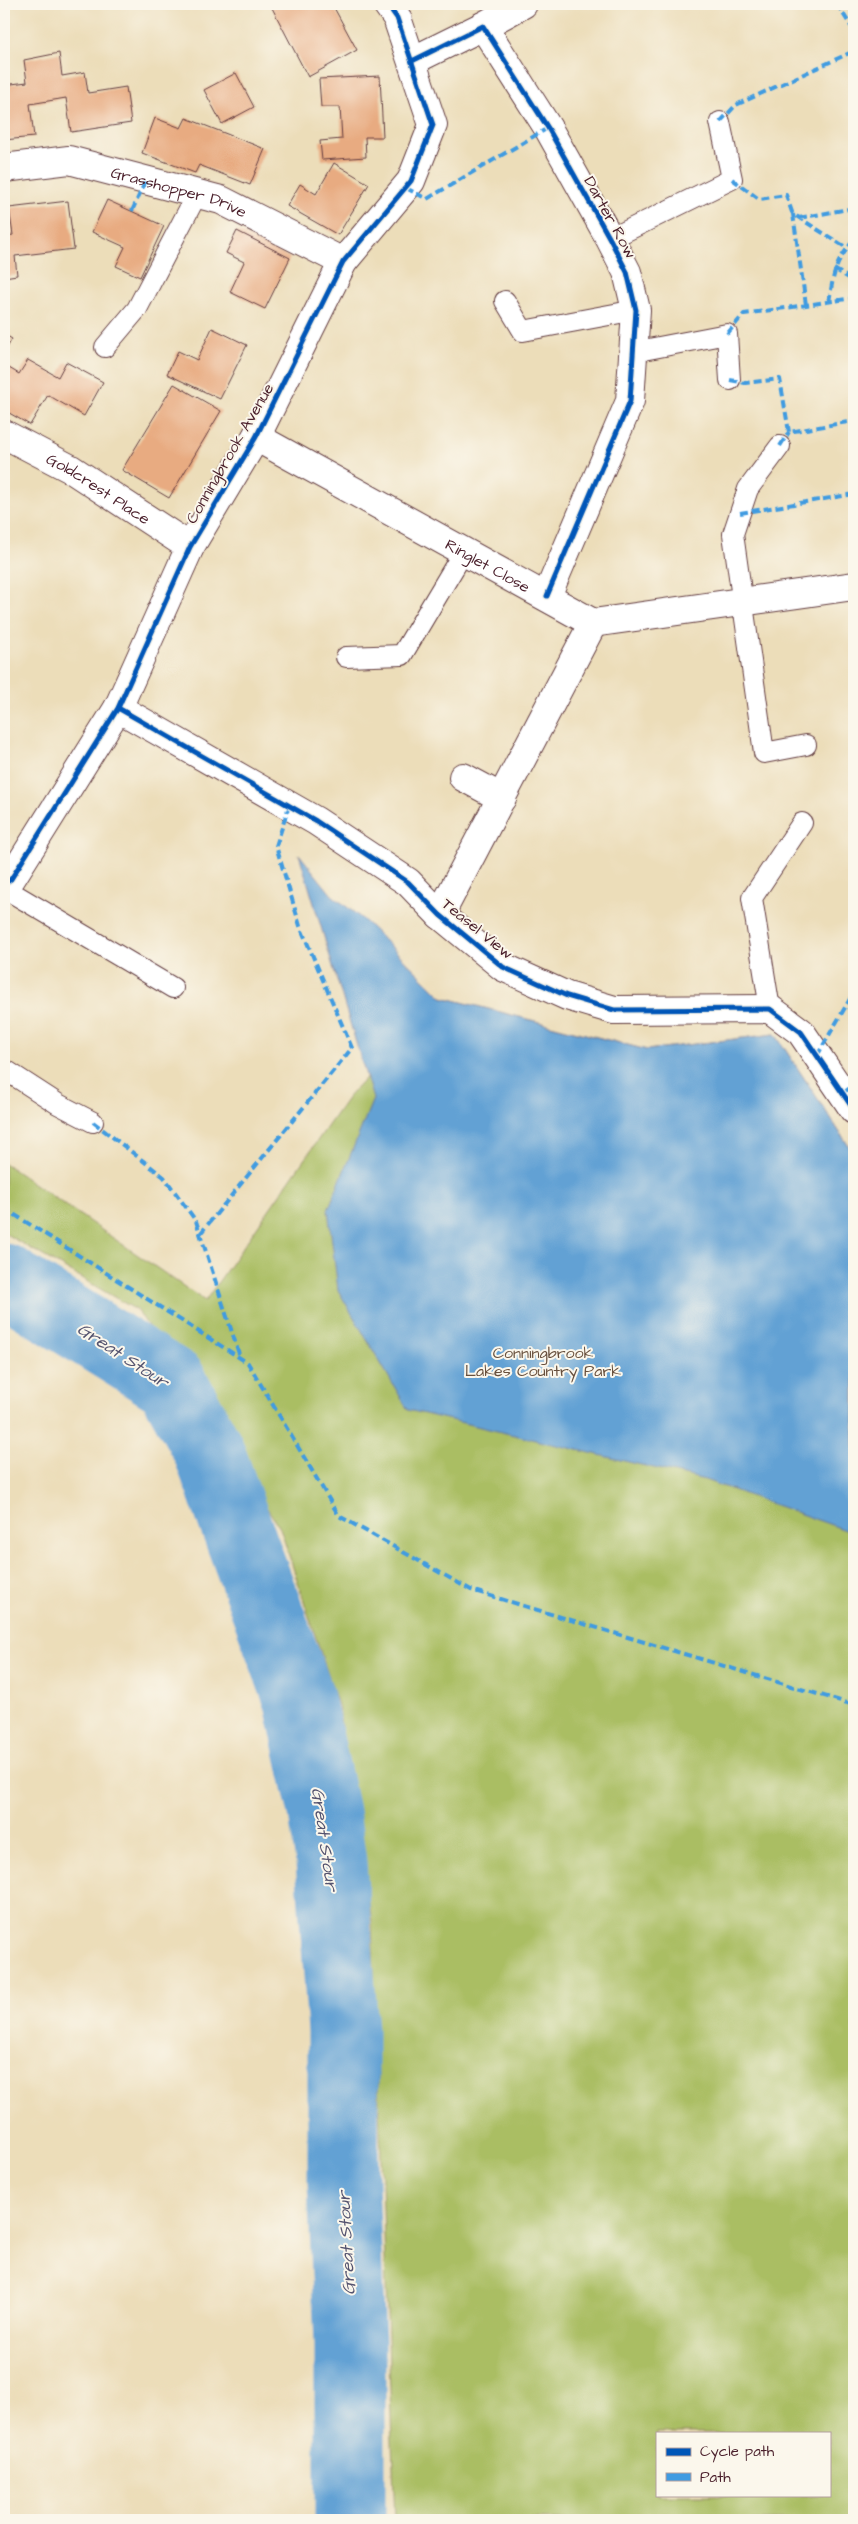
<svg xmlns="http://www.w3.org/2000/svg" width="858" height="2524" font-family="'Architects Daughter',sans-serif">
<rect width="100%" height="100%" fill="#fbf7ec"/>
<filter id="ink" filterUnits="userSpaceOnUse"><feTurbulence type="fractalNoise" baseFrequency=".02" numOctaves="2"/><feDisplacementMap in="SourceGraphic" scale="10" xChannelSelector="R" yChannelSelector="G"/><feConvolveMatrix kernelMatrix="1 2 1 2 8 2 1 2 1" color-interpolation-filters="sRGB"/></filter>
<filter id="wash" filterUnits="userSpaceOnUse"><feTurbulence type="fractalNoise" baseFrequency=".0096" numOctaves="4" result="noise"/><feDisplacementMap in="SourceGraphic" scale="20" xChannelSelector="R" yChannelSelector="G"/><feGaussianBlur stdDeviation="1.12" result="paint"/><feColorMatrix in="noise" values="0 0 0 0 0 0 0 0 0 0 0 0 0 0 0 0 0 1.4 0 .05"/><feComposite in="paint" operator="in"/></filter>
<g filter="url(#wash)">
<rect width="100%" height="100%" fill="#ecddb9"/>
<path fill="#aabe63" stroke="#7a6e47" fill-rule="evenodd" d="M442,997L647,1050L775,1034L854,1154V2520H395L372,1922L338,1705L280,1528L138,1311L4,1233V1163L205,1301L348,1097ZM657,2433H829V2495H657Z"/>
<path fill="#62a1d4" stroke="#566080" d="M299,854L332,895L366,922L442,997L647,1050L775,1034L854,1154V1533L705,1480L408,1410L338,1290L328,1210L373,1099Z"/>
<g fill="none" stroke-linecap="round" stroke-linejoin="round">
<path stroke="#62a1d4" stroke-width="71" d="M4,1279L172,1383L208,1449L299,1698L324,1812L331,1862L343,2031V2183L350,2343V2520"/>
</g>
<g id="blocks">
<path fill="#e8ab81" d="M270,4H332L357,50L308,77Z
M59,53L62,76L85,72L88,93L126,87L131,123L71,132L66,98L30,104L34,137L4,140V85L27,82L24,60Z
M236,73L254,107L222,124L204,90Z
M380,76L383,137H365L366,157L322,160L320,141L342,139L340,107H321L319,79Z
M155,118L181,128L186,118L265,149L250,185L199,165L195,173L142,153Z
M334,163L369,184L338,235L287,206L300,184L316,194Z
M107,200L164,226L140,277L116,266L125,247L92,232Z
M68,201L74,249L15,256L17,275L4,277V237L13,235L9,208Z
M237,231L290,258L265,309L230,292L244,262L226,253Z
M212,328L247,345L220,399L167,374L178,351L197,360Z
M4,334L12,339L4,353Z
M28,360L58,377L66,362L103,382L84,416L48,395L30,425L4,410V365L19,374Z
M174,384L221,411L169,498L122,470Z"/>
</g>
</g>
<g filter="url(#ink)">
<use href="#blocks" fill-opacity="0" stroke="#623c40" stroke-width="1"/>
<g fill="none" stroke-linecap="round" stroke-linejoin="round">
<g stroke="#623c40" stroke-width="22">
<path id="service" d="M610,239L732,179L720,122
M505,301L523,331L636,310
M105,347L137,309L197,194
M633,352L727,334L730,380
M780,446L748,489L733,534L764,753L806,745
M346,657L402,655L464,551
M4,888L173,988
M770,1009L752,898L802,823
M4,1069L58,1104L93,1122"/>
</g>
<g stroke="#623c40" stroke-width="30">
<g id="minor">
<path d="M483,26L523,4"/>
<path d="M412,61L483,26L548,128L610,239L627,272L636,310L630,401L547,596"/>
<path id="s1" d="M4,168L69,160L221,200L343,262"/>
<path id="s2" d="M4,434L71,469L190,547"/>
<path id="s3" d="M256,437L593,623L854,586"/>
<path d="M118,708L316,821L408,882L440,915L503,967L567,996L614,1010L770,1009L801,1032L854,1110"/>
<path d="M463,777L502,798"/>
<path d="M4,884L11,879L118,708L190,547L256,437L343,262L411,181L433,125L397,18L387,4"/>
<path d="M440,915L593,623"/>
</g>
</g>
<use href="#service" stroke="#fff" stroke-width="20"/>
<use href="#minor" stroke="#fff" stroke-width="28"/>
<path stroke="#409be1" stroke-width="4" stroke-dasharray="8 4" stroke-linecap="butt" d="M837,4L854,31
M720,122L736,105L854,51
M732,179L759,199L786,195L793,215
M406,188L427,199L548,128
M132,211L146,180
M799,218L854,208
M834,269L854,281
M829,302C834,272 834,264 854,240
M806,305L793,214L847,248
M727,334L744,314L854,298
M730,380L745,383L780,379L789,432L854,421
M780,446L789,432
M740,513L854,494
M817,1056L854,992
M843,1093L854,1085
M93,1122L164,1177L196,1221L240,1357
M4,1208L248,1363L339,1516L471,1590L854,1705
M200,1234L352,1048L300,926L276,846L289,806"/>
<g stroke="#fbf7ec" stroke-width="8">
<path id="cycleway" d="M412,61L483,26L548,128L610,239L627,272L636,310L630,401L547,596
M118,708L316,821L408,882L440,915L503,967L567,996L614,1010L770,1009L801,1032L854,1110
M4,884L11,879L118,708L190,547L256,437L343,262L411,181L433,125L397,18L387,4"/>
</g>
<use href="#cycleway" stroke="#0057b8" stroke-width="5"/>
</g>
</g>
<g text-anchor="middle" stroke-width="4" stroke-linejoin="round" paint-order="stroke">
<g font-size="16" fill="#4a1f2b" stroke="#fbf7ec">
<text dy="6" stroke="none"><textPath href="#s1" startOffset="180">Grasshopper Drive</textPath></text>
<text transform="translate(611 217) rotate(61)" y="6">Darter Row</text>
<text transform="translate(229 453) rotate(-60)" y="6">Conningbrook Avenue</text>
<text dy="6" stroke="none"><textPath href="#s2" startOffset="109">Goldcrest Place</textPath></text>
<text dy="6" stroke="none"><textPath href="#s3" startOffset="265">Ringlet Close</textPath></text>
<text transform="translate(478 928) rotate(39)" y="6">Teasel View</text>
</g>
<g font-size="16" fill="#674f3c" stroke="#fbf7ec">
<text x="543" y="1358">Conningbrook<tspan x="543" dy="18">Lakes Country Park</tspan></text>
</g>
<g font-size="18" font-style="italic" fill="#54536f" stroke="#fbf7ec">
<text transform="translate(123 1355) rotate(33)" y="6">Great Stour</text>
<text transform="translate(325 1839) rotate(82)" y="6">Great Stour</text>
<text transform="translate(346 2243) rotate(-93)" y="6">Great Stour</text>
</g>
</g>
<rect width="858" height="2524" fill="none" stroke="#fbf7ec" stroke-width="20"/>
<rect x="656" y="2432" width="175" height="65" fill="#fbf7ec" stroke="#b4a19f"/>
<rect x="666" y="2448" width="25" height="8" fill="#0057b8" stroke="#b4a19f"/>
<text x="700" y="2456" font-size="15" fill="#4a1f2b">Cycle path</text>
<rect x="666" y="2473" width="25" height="8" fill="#409be1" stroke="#b4a19f"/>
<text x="700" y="2482" font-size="15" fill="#4a1f2b">Path</text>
</svg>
